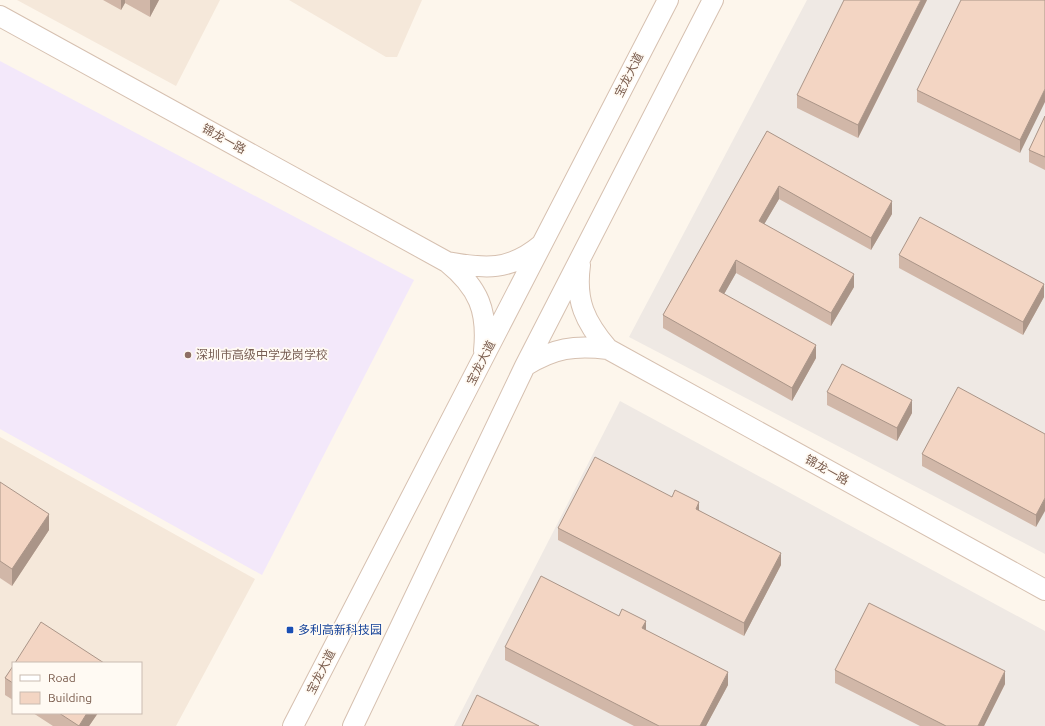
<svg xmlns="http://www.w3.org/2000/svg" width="1045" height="726" font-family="Ubuntu,'Noto Sans SC',sans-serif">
<rect width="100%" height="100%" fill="#fdf6ec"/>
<path fill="#f5e8da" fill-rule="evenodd" d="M17,0H220L176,86Z
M289,0H422L397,57H386Z
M0,437L255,579L176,726H0ZM13,663H141V713H13Z"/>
<path fill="#efe9e4" d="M807,0H1045V554L629,337Z
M620,401L1045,631V726H454Z"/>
<path fill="#f3e8fa" d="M0,61L414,280L262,575L0,429Z"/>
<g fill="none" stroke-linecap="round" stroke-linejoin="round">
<g stroke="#d6c0b0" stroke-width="22">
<path id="secondary" d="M0,16L447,262C479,288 488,311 484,351
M447,262C485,269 510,271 541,245
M580,265C575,301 585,322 608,349L1045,590
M525,366C554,348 574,345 608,349
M293,726L668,0
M353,726L525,366L713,0"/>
</g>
<use href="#secondary" stroke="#fff" stroke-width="20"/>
</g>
<path fill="#d1b7a8" d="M103,0H159L150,17L125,3L121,10Z
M927,0L858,138L797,108V95Z
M1045,0L1020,153L917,102V90Z
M1045,116V170L1029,162V150Z
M767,131L892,214L871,250L779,199L764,224L854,287L831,326L736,273L724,294L816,358L792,401L663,328V315Z
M899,255L1044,297L1023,335L899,268Z
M827,392L912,413L897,441L827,405Z
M1045,434L1036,527L922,466V454Z
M0,482L49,530L12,586L0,578Z
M699,510L781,565L744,636L558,540V528Z
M646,630L728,685L706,726H634L505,660V647Z
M13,666V700L5,695V678Z
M835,670L1005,684L984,726H920L835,683Z
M33,713H98L89,726H53Z"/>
<path fill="#aa9588" d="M121,0H125V3L121,10Z
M150,0H159L150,17Z
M921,0H927L858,138V125Z
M1045,89V102L1020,153V140Z
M779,186V199L759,233V221Z
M892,201V214L871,250V238Z
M736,260V273L719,303V291Z
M854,274V287L831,326V313Z
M1044,284V297L1023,335V322Z
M816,345V358L792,401V388Z
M912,400V413L897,441V428Z
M1045,498V511L1036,527V515Z
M699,502V515L696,509Z
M49,514V530L12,586V569Z
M781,553V565L744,636V623Z
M646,621V634L642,628Z
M1005,671V684L984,726H978Z
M728,672V685L706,726H700Z
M87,713H98L89,726H79Z"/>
<path fill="#f3d5c3" stroke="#aa9588" d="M844,0H921L858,125L797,95Z
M961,0H1045V89L1020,140L917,90Z
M1045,116V157L1029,150Z
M767,131L892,201L871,238L779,186L759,221L854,274L831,313L736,260L719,291L816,345L792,388L663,315Z
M920,217L1044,284L1023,322L899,255Z
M842,364L912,400L897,428L827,392Z
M958,387L1045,434V498L1036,515L922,454Z
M595,457L672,497L675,490L699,502L696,509L781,553L744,623L558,528Z
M0,482L49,514L12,569L0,561Z
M541,576L619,616L622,609L646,621L642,628L728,672L700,726H659L505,647Z
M869,603L1005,671L978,726H946L835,670Z
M41,622L104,663H15Z
M13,666V683L5,678Z
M477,695L539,726H462Z
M59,713H87L79,726Z"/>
<circle fill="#8d6e63" stroke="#fffaf3" stroke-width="1.5" cx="188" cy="355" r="4"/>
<rect fill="#1a4fb4" stroke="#fffaf3" stroke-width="1.5" x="286" y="626" width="8" height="8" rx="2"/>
<g text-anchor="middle" stroke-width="3.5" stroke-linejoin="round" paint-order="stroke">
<g font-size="12" fill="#7a5c4d" stroke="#fffaf3">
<text transform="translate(629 75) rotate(-63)" y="4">宝龙大道</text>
<text transform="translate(224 139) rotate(29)" y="4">锦龙一路</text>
<text transform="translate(481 363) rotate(-63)" y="4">宝龙大道</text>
<text transform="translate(827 470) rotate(29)" y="4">锦龙一路</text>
<text transform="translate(321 672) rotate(-63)" y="4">宝龙大道</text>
</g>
<g font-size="12" fill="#785e54" stroke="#fffaf3" text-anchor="start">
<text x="196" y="359">深圳市高级中学龙岗学校</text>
</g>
<g font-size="12" fill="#164399" stroke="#fffaf3" text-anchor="start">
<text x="298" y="634">多利高新科技园</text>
</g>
</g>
<rect x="12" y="662" width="130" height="52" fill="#fffaf3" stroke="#cabbb1"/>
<rect x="20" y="675" width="20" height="6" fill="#ffffff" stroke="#cabbb1"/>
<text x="48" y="682" font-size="12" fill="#7a5c4d">Road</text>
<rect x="20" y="692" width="20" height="12" fill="#f3d5c3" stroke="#cabbb1"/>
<text x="48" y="702" font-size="12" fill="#7a5c4d">Building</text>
</svg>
